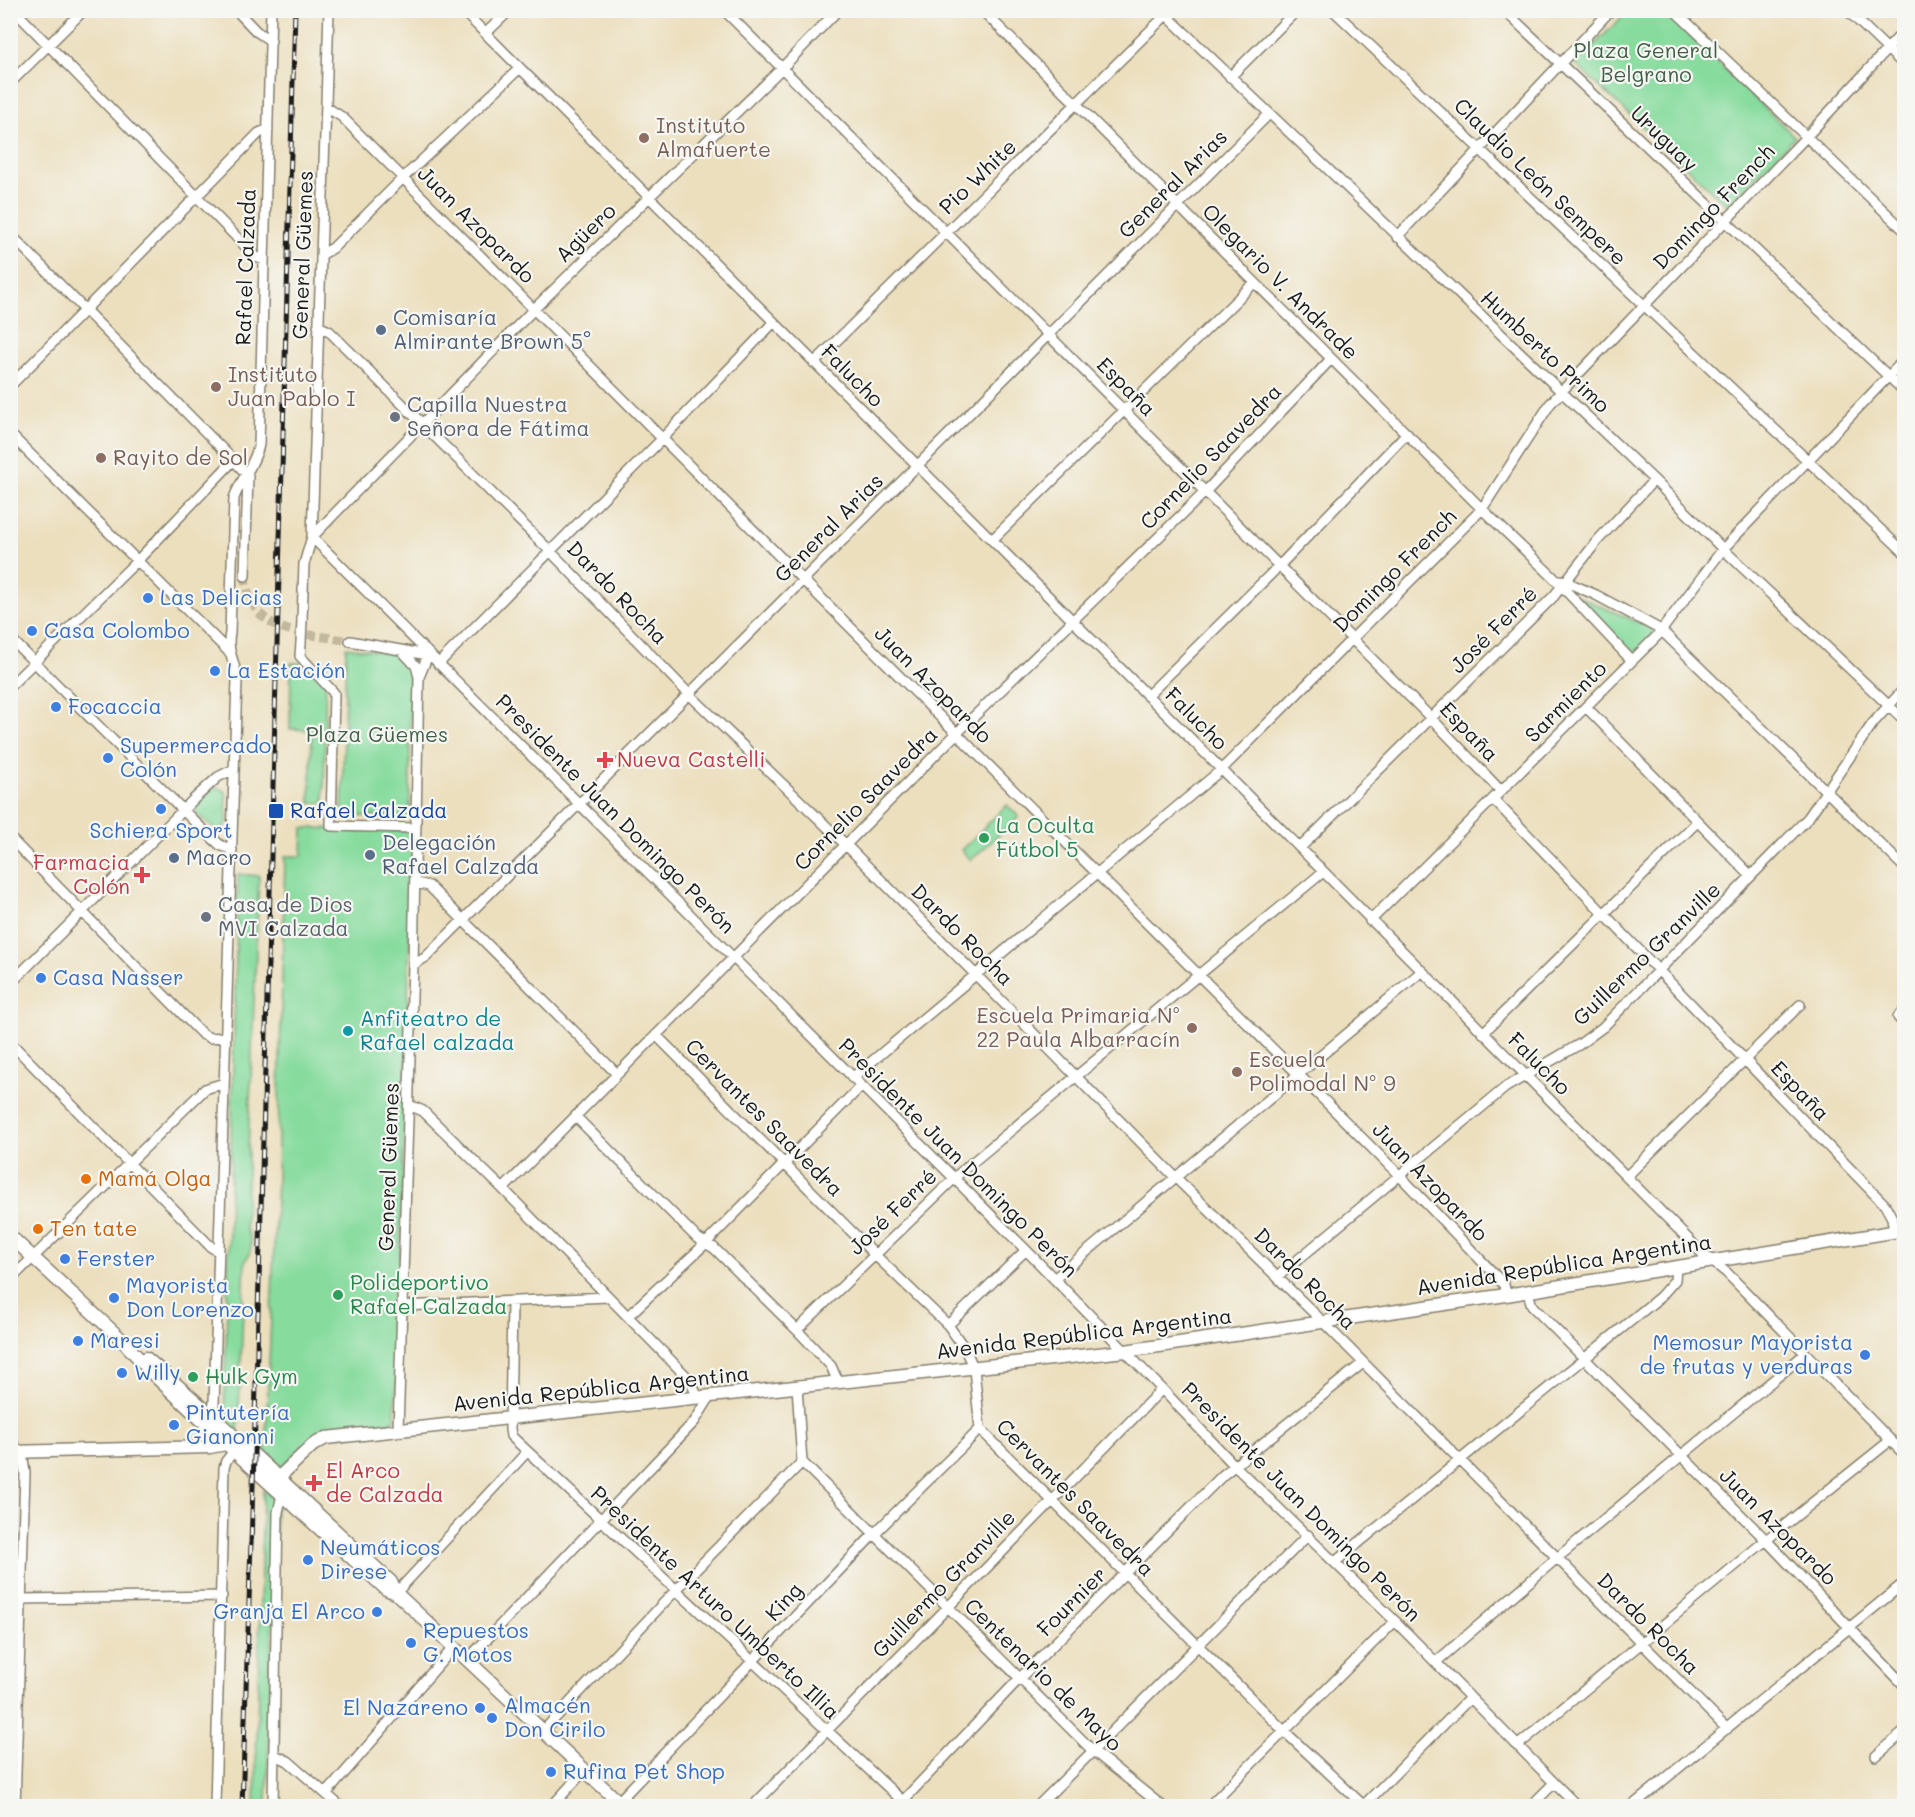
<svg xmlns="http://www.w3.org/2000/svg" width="1915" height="1817" font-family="Mali,sans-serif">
<rect width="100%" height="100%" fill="#f6f6f2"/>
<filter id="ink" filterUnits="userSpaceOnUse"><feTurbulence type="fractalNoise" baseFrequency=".0167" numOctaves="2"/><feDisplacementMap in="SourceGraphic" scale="12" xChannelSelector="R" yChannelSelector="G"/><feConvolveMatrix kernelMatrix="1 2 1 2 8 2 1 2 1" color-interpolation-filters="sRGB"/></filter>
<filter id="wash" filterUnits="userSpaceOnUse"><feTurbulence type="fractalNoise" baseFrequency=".008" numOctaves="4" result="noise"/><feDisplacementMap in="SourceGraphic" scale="24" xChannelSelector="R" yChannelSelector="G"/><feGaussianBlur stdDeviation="1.35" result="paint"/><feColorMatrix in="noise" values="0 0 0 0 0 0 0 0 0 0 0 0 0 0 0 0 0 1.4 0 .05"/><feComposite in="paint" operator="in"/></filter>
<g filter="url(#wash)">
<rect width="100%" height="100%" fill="#ecdfbe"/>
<path fill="#86db9d" stroke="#517c5c" stroke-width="1.5" d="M1628,11H1665L1795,137L1728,206L1575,64Z
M1577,596L1652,628L1654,634L1633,655Z
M346,647L410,655V817L342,816Z
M291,663L326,664L324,803H310L312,730L290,729Z
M218,787L226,792L227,823L221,830H216L198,815L195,810C197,801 209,789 218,787Z
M1007,805L1019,817L971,860L961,850Z
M303,828L404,830L410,832L413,837L395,1419L386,1424L313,1438L282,1467L273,1468L266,1461L265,1455L277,1178L285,856H302Z
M238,874L259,876L245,1228C253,1240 253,1250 245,1262L238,1434L224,1421Z
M263,1490L276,1501L267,1806H255Z"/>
</g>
<g filter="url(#ink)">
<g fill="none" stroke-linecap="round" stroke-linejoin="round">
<path stroke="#c2b89e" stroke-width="9" stroke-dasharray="9 4.5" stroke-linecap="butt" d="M245,576C250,636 303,632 350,641"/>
<g stroke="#847e6d" stroke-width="12">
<path id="minor" d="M14,10L256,257L264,260
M236,10L256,31L271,41
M462,10L1300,848L1703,1254L1727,1273L1904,1454
M724,10L1431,718L1501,791
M982,10L1482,509L1554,578L1632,661
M1161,10L1654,480L1723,549L1904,720
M1333,10L1904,552
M1504,10L1904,391
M1674,10L1904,230
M1847,10L1904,65
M486,33L510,10
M1230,77L1297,10
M10,83L84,10
M326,107L342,117L403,178L803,580L1399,1175L1499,1279L1504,1285L1506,1295
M10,234L248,475
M1397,237L1611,10
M321,255L333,248L403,178L520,68
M318,326L329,331L551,552L690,695L846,845L975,974L1176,1178L1324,1323L1727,1729
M814,363L1166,15
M10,386L259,133L268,129
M10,434L229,652
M312,537L1026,1250L1162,1389L1235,1466L1395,1621L1577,1806
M312,537L534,309L782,68L838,10
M992,540L1254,283
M245,576L248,475
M1562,580L1596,595L1661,630L1904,867
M302,620L304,564L312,537L329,10
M10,638L195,822L220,845L232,850
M350,641L428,655
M301,643L300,656L334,693L331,826L416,828
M403,652L416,666L419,677
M438,664L662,439L773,323
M10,686L137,561L234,460
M1147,696L1279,566L1407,433
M1587,708L1751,876
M1494,800L1885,1205L1892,1218L1894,1232
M10,838L202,1034L210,1038L225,1037
M1300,848L1554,596L1598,540L1654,480
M416,883L429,886L617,1074
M1370,921L1658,635L1723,549L1904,360
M413,965L426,957L1269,114
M10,984L194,799L218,777L234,769
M1904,1011L1898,1017L1904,1024
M1483,1033L1697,822
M656,1035L875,1255L948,1325L965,1349L974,1369L980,1429L1284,1731L1364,1806
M10,1042L211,1247L219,1252
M852,1078L1221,770L1482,509L1550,404L1561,392L1807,136L1904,31
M409,1105L423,1111L503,1189L691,1381L698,1399
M576,1117L697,1238L714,1248L797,1330L831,1366L838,1382
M1627,1176L1800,1005
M503,1189L957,733L1205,492L1331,359
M1277,1277L1506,1087L1580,1044L1603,1027L1808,818L1873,723L1904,689
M1054,1279L1421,972
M10,1280L205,1089L224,1083
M1528,1292L1532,1306L1766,1540L1904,1685
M512,1302L510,1429L511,1436L908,1806
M402,1306L608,1297
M628,1316L705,1244L861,1086
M948,1325L1026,1250
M797,1330L962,1171L1323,872
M210,1414L214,1404L237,680C236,663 226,651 230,633L234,498C241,479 254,466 259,445L271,10
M398,1430L413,965L419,677L428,655
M10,1439L23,1458L25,1473L15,1806
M802,1462L1092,1750L1162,1806
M1335,1562L1660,1297L1675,1280L1676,1268
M396,1593L527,1452
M22,1599L222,1596
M468,1659L695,1421L709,1398
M1436,1662L1557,1558L1805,1354
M543,1731L676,1590L802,1462L797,1386
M1517,1746L1766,1540L1891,1440
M275,1755L288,1761L340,1806
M1876,1756L1904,1732
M326,1794L454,1647
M618,1802L873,1535L980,1429
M215,1806L224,1468L226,1461L234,1451
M273,1806L278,1512L282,1495
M552,1806L584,1771
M753,1806L1162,1389
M898,1806L1019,1679L1223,1475L1363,1363
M1038,1806L1308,1535
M1209,1806L1395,1621
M1363,1806L1470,1698
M1531,1806L1554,1783
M1632,1806L1904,1583"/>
</g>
<g stroke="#847e6d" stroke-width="15">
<path id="major" d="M10,1236L121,1339L154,1375L234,1451L386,1589L396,1593L623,1806
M146,1358L210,1414L391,1582L395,1591
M10,1452L210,1447L226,1444
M278,1478L313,1445L326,1438L1125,1351L1506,1295L1904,1230"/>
</g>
<use href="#minor" stroke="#fff" stroke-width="9"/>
<use href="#major" stroke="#fff" stroke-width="12"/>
<g stroke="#1c1c1c" stroke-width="5">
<path id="rail" d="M242,1806L254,1456L295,10"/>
</g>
<use href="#rail" stroke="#f6f6f2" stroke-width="3" stroke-dasharray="9" stroke-linecap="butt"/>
<g stroke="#847e6d" stroke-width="12" stroke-linecap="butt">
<path id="minor-bridge" d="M301,643L302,620"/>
</g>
<use href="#minor-bridge" stroke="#fff" stroke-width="9"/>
</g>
</g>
<g fill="#8d6e63" stroke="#f6f6f2" stroke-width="2">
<circle cx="644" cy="138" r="6"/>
<circle cx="216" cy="387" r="6"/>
<circle cx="101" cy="458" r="6"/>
<circle cx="1192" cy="1028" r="6"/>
<circle cx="1237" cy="1072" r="6"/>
</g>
<g fill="#5c6f8a" stroke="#f6f6f2" stroke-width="2">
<circle cx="381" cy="330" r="6"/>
<circle cx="370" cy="855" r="6"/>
<circle cx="174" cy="858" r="6"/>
</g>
<g fill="#6b7280" stroke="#f6f6f2" stroke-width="2">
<circle cx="395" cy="417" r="6"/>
<circle cx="206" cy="917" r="6"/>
</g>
<g fill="#3f7fe0" stroke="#f6f6f2" stroke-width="2">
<circle cx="148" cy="598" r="6"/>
<circle cx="32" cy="631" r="6"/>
<circle cx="215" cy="671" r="6"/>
<circle cx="56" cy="707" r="6"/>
<circle cx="108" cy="758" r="6"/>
<circle cx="161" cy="809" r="6"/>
<circle cx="41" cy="978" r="6"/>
<circle cx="65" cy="1259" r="6"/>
<circle cx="114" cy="1298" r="6"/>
<circle cx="78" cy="1341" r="6"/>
<circle cx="1865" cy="1355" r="6"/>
<circle cx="122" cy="1373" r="6"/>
<circle cx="174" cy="1425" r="6"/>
<circle cx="308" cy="1560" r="6"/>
<circle cx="377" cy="1612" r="6"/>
<circle cx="411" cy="1643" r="6"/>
<circle cx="480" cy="1708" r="6"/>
<circle cx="492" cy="1718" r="6"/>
<circle cx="551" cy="1772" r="6"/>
</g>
<g fill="#e0444e" stroke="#f6f6f2" stroke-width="2">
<path d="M602 751h6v6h6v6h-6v6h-6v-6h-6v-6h6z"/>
<path d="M139 866h6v6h6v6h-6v6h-6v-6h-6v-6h6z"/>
<path d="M311 1474h6v6h6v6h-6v6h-6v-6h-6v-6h6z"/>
</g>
<rect fill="#1a4fb4" stroke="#f6f6f2" stroke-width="2" x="268" y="803" width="16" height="16" rx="3"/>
<g fill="#2e9e5b" stroke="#f6f6f2" stroke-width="2">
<circle cx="984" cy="838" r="6"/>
<circle cx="338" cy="1295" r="6"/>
<circle cx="193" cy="1377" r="6"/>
</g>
<circle fill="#0f9aa8" stroke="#f6f6f2" stroke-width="2" cx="348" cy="1031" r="6"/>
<g fill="#e8710a" stroke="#f6f6f2" stroke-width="2">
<circle cx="86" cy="1179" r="6"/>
<circle cx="38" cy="1229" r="6"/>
</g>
<g text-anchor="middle" stroke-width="4.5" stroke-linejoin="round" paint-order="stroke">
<g font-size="21" fill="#415f49" stroke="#f6f6f2">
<text x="1646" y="58">Plaza General<tspan x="1646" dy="24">Belgrano</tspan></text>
<text x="377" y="742">Plaza Güemes</text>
</g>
<g font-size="21" fill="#785e54" stroke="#f6f6f2" text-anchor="start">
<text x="656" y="133">Instituto<tspan x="656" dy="24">Almafuerte</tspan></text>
<text x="228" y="382">Instituto<tspan x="228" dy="24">Juan Pablo I</tspan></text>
<text x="113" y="465">Rayito de Sol</text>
<text x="1180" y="1023" text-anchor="end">Escuela Primaria Nº<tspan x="1180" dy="24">22 Paula Albarracín</tspan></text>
<text x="1249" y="1067">Escuela<tspan x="1249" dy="24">Polimodal Nº 9</tspan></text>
</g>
<g font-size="21" fill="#1c1c1c" stroke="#f6f6f2">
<text transform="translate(1664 139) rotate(44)" y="7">Uruguay</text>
<text transform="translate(978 177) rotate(-44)" y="7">Pio White</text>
<text transform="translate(1540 182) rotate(44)" y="7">Claudio León Sempere</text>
<text transform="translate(1173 184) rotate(-45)" y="7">General Arias</text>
<text transform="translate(1714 207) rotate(-46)" y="7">Domingo French</text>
<text transform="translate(476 225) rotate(45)" y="7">Juan Azopardo</text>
<text transform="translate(586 233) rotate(-44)" y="7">Agüero</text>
<text transform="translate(303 255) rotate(-88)" y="7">General Güemes</text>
<text transform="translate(246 267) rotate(-88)" y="7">Rafael Calzada</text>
<text transform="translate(1280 282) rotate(45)" y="7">Olegario V. Andrade</text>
<text transform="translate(1545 352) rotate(43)" y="7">Humberto Primo</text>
<text transform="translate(852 376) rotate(45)" y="7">Falucho</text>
<text transform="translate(1126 387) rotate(45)" y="7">España</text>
<text transform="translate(1211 457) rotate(-46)" y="7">Cornelio Saavedra</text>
<text transform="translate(829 528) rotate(-45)" y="7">General Arias</text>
<text transform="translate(1395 571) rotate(-45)" y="7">Domingo French</text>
<text transform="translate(617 593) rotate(46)" y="7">Dardo Rocha</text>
<text transform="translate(1494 630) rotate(-45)" y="7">José Ferré</text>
<text transform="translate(933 685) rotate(45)" y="7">Juan Azopardo</text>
<text transform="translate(1566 702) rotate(-45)" y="7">Sarmiento</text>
<text transform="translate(1196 719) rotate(45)" y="7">Falucho</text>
<text transform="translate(1469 732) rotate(46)" y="7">España</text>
<text transform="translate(866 799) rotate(-45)" y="7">Cornelio Saavedra</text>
<text transform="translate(615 814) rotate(45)" y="7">Presidente Juan Domingo Perón</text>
<text transform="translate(962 935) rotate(45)" y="7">Dardo Rocha</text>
<text transform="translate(1647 954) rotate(-44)" y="7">Guillermo Granville</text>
<text transform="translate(1539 1064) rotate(45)" y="7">Falucho</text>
<text transform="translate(1800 1091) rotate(46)" y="7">España</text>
<text transform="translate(764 1118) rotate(45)" y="7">Cervantes Saavedra</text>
<text transform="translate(958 1158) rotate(45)" y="7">Presidente Juan Domingo Perón</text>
<text transform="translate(389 1167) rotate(-88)" y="7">General Güemes</text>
<text transform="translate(1430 1182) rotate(46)" y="7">Juan Azopardo</text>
<text transform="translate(893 1212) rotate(-44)" y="7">José Ferré</text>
<text transform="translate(1564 1265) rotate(-9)" y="7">Avenida República Argentina</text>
<text transform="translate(1305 1279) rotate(45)" y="7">Dardo Rocha</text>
<text transform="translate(1084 1334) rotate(-7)" y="7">Avenida República Argentina</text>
<text transform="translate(601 1389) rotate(-6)" y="7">Avenida República Argentina</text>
<text transform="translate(1075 1498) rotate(45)" y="7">Cervantes Saavedra</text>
<text transform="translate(1301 1502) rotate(45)" y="7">Presidente Juan Domingo Perón</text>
<text transform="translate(1778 1527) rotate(45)" y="7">Juan Azopardo</text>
<text transform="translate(944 1584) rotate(-46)" y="7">Guillermo Granville</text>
<text transform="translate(784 1602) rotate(-47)" y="7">King</text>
<text transform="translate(1072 1602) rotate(-45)" y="7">Fournier</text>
<text transform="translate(715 1603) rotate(43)" y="7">Presidente Arturo Umberto Illia</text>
<text transform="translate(1648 1624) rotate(45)" y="7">Dardo Rocha</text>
<text transform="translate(1043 1675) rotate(44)" y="7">Centenario de Mayo</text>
</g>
<g font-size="21" fill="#4e5e75" stroke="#f6f6f2" text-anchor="start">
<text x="393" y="325">Comisaría<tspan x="393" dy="24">Almirante Brown 5°</tspan></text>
<text x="382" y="850">Delegación<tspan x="382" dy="24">Rafael Calzada</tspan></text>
<text x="186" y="865">Macro</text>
</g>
<g font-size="21" fill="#5b616d" stroke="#f6f6f2" text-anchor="start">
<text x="407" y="412">Capilla Nuestra<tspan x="407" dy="24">Señora de Fátima</tspan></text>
<text x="218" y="912">Casa de Dios<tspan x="218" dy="24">MVI Calzada</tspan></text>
</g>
<g font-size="21" fill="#366cbe" stroke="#f6f6f2" text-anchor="start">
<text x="160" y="605">Las Delicias</text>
<text x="44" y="638">Casa Colombo</text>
<text x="227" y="678">La Estación</text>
<text x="68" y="714">Focaccia</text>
<text x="120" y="753">Supermercado<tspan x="120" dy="24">Colón</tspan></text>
<text x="161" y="838" text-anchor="middle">Schiera Sport</text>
<text x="53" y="985">Casa Nasser</text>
<text x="77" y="1266">Ferster</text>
<text x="126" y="1293">Mayorista<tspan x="126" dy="24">Don Lorenzo</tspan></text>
<text x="90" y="1348">Maresi</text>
<text x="1853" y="1350" text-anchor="end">Memosur Mayorista<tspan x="1853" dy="24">de frutas y verduras</tspan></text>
<text x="134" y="1380">Willy</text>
<text x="186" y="1420">Pintutería<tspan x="186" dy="24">Gianonni</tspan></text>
<text x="320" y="1555">Neumáticos<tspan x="320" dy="24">Direse</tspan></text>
<text x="365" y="1619" text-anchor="end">Granja El Arco</text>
<text x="423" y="1638">Repuestos<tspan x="423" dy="24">G. Motos</tspan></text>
<text x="504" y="1713">Almacén<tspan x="504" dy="24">Don Cirilo</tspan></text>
<text x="468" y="1715" text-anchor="end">El Nazareno</text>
<text x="563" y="1779">Rufina Pet Shop</text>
</g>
<g font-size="21" fill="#be3a42" stroke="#f6f6f2" text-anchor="start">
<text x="617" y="767">Nueva Castelli</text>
<text x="130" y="870" text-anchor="end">Farmacia<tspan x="130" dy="24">Colón</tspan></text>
<text x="326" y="1478">El Arco<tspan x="326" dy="24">de Calzada</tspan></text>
</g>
<g font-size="21" fill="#164399" stroke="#f6f6f2" text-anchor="start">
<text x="290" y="818">Rafael Calzada</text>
</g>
<g font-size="21" fill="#27864d" stroke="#f6f6f2" text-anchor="start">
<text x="996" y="833">La Oculta<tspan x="996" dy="24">Fútbol 5</tspan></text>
<text x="350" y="1290">Polideportivo<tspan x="350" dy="24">Rafael Calzada</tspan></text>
<text x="205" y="1384">Hulk Gym</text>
</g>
<g font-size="21" fill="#0d838f" stroke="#f6f6f2" text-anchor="start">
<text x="360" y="1026">Anfiteatro de<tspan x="360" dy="24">Rafael calzada</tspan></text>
</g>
<g font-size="21" fill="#c56008" stroke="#f6f6f2" text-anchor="start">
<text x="98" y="1186">Mamá Olga</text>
<text x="50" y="1236">Ten tate</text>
</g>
</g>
<rect width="1915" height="1817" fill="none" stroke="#f6f6f2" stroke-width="36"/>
</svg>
